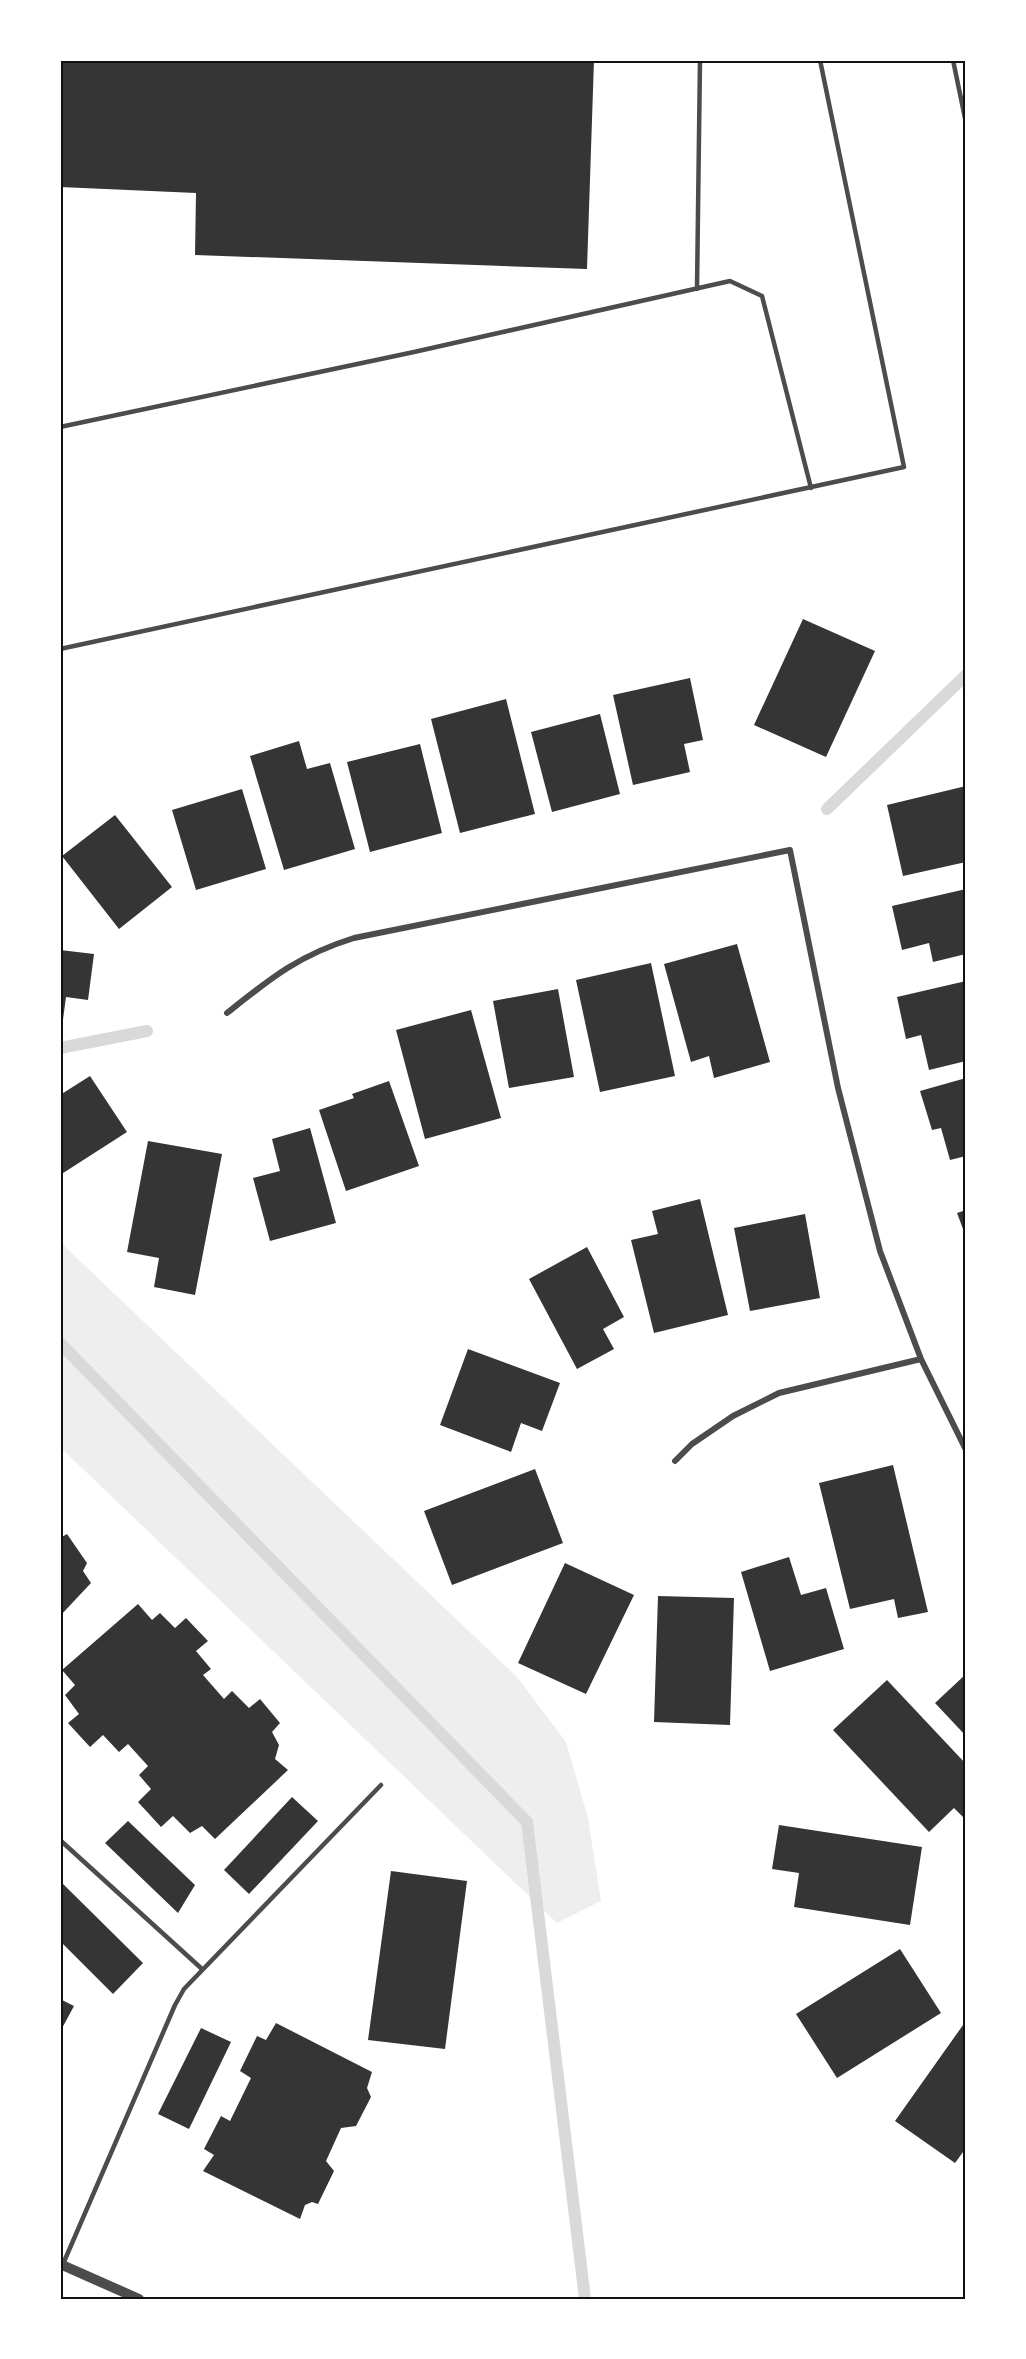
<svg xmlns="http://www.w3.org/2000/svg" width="1026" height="2359" font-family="'IBM Plex Sans',sans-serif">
<rect width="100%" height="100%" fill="#fff"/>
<path fill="#eee" d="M60,1242L517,1677L566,1742L588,1818L601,1901L557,1923L60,1447Z"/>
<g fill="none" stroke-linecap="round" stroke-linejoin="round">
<path stroke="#d9d9d9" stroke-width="12" d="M827,809L966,675
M60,1048L147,1031
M60,1343L527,1822L585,2299"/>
</g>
<path fill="#353535" d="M60,60H594L587,269L195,255L196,193L60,187Z
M803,619L875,651L826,757L754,725Z
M690,678L703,740L684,744L690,772L633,785L613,695Z
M506,699L535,814L460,833L431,719Z
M600,714L620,794L552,812L531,732Z
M299,741L307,769L330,763L355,849L284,870L250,756Z
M420,744L442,833L370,852L347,762Z
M966,786V862L903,876L887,805Z
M242,789L266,869L196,890L172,810Z
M115,815L172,887L119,929L62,856Z
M966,889V954L933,962L929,943L902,950L892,906Z
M737,944L770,1062L714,1078L709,1056L691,1062L664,964Z
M60,950L94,954L88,1000L66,997L62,1027H60Z
M651,963L675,1076L600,1092L576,980Z
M966,981V1061L929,1070L921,1035L906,1039L897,997Z
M558,989L574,1077L509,1088L493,1001Z
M471,1010L501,1118L425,1139L396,1030Z
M90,1076L127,1132L60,1175V1095Z
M966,1078V1156L950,1160L941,1128L932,1130L920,1091Z
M389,1081L419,1166L346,1191L319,1110L354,1098L352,1094Z
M310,1128L336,1223L270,1241L253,1178L280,1171L272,1139Z
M148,1141L222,1154L195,1295L154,1287L159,1258L127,1252Z
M700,1199L728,1315L654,1333L631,1240L658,1234L652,1211Z
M966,1210V1237L957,1213Z
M805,1214L820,1298L750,1311L734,1228Z
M587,1247L624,1317L603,1329L614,1349L577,1369L529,1279Z
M468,1349L560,1383L542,1431L521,1423L511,1452L440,1425Z
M893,1465L928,1612L898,1618L894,1599L850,1609L819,1483Z
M535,1469L563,1543L452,1585L424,1511Z
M67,1534L87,1563L83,1571L91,1583L60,1616V1538Z
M789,1557L801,1595L826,1588L844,1649L770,1671L741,1572Z
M565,1563L634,1595L586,1694L518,1663Z
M658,1596L734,1598L730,1725L654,1722Z
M138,1604L152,1620L160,1613L175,1628L186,1618L208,1641L196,1651L211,1669L203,1675L224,1699L232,1691L249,1708L260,1699L280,1723L272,1732L279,1745L275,1759L288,1770L215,1839L202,1826L190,1833L173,1816L161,1827L138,1802L151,1789L139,1775L148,1766L128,1744L119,1752L103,1735L90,1747L68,1723L79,1714L65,1695L75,1685L62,1670Z
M966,1674V1736L935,1703Z
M887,1680L966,1764V1820L954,1808L929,1832L833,1730Z
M292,1797L318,1821L249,1894L224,1870Z
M128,1821L195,1885L178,1913L105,1843Z
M779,1825L922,1847L910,1925L794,1907L799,1873L772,1869Z
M391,1871L467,1881L445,2049L368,2040Z
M61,1882L143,1963L113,1994L60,1941Z
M900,1949L941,2013L837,2078L796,2014Z
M60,1999L74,2006L60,2032Z
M276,2023L372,2072L367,2088L371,2097L356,2126L341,2128L326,2161L334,2171L318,2204L312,2202L305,2205L300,2219L203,2171L214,2155L204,2149L221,2116L230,2121L251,2078L240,2071L257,2036L266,2040Z
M963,2025L966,2027V2148L955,2163L895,2121Z
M201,2028L231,2042L189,2129L158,2114Z"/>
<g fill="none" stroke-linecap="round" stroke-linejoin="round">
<path stroke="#4c4c4c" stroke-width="4.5" d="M953,60L966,123
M697,289L700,60
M60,427L414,352L730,281L762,296L811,488
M60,649L904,467L820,60
M60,1840L202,1969
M60,2271L175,2005L184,1989L381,1785"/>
<path stroke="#4c4c4c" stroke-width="6" d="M227,1013C271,978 299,955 354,938L790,850L838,1088L880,1251L921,1359L966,1450
M675,1461L692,1444L733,1416L779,1393L921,1359"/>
<path stroke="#4c4c4c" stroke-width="10" d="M60,2264L139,2299"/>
</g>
<rect width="1026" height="2359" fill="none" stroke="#ffffff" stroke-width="123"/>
<rect x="62" y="62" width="902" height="2236" fill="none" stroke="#111" stroke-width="2"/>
</svg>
